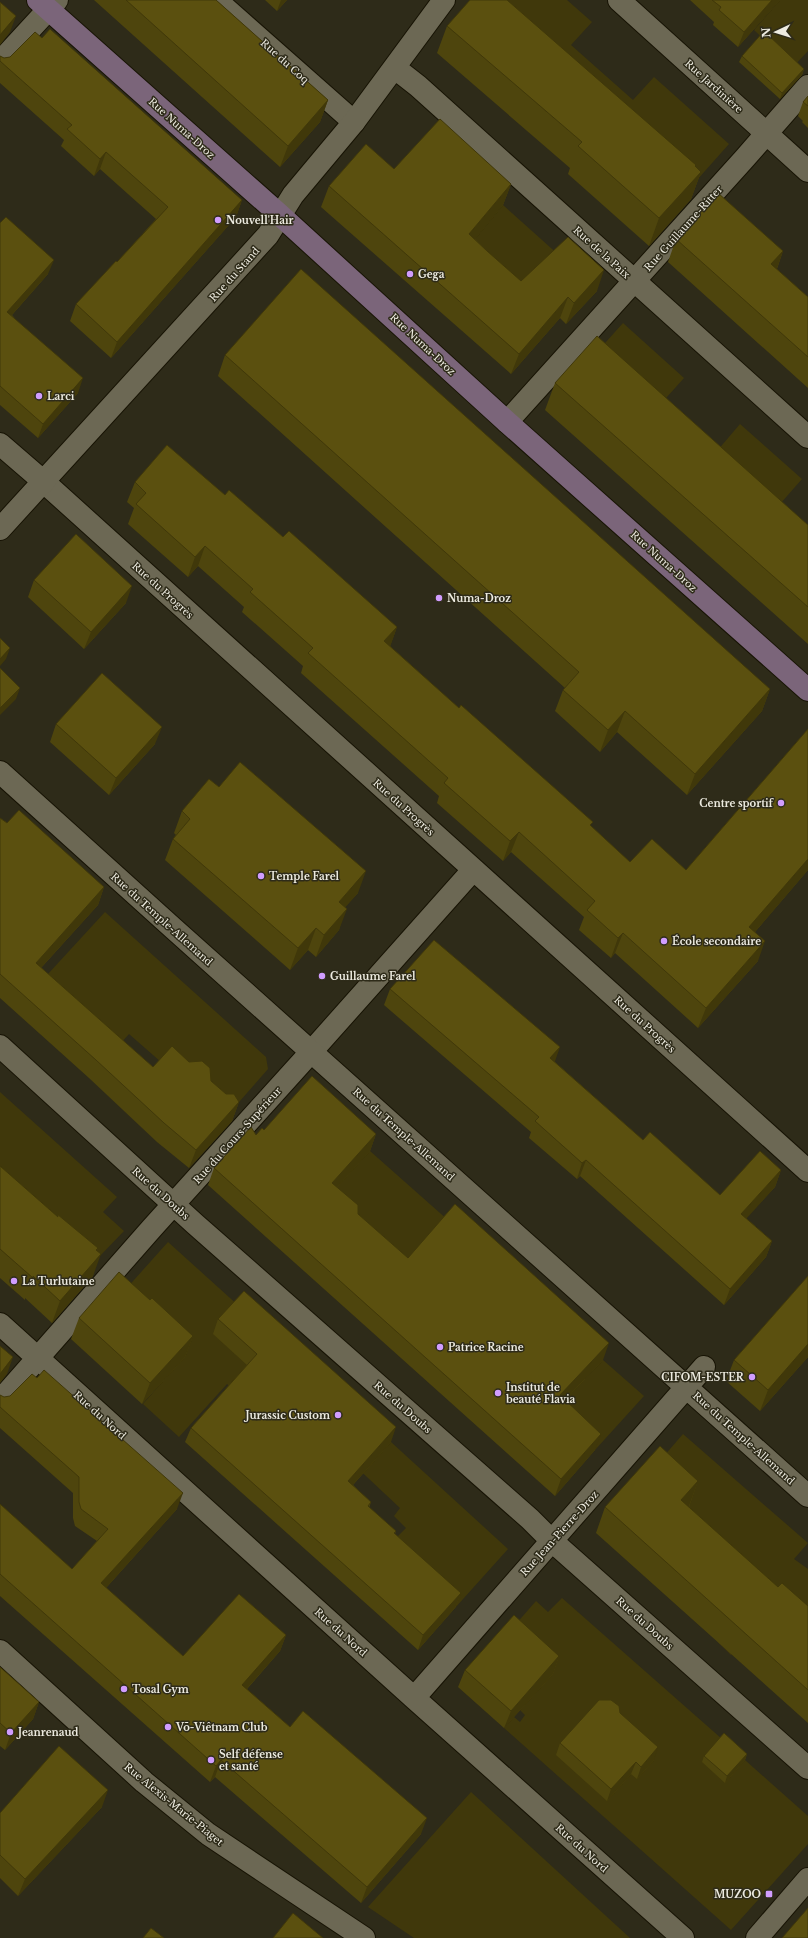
<svg xmlns="http://www.w3.org/2000/svg" width="808" height="1938" font-family="'Libre Baskerville',serif">
<rect width="100%" height="100%" fill="#2e2b19"/>
<path fill="#40380b" d="M479,0H567L592,22L571,45L633,100L654,77L729,144L689,189Z
M780,0H808V51L793,67L754,30Z
M503,205L561,257L522,294L466,250Z
M623,323L684,378L658,407L597,352Z
M740,424L802,479L773,512L711,458Z
M105,912L266,1057L268,1069L225,1118L129,1034L111,1054L36,987Z
M0,1092L117,1197L103,1212L124,1231L99,1257L32,1194L26,1196L0,1174Z
M305,1092L342,1181L370,1151L449,1221L585,1379L603,1360L644,1396L595,1450L438,1309L345,1216Z
M168,1242L301,1362L261,1413L227,1384L179,1437L143,1404L183,1358L117,1299Z
M683,1434L808,1543L794,1559L808,1569V1637L773,1608L731,1655L718,1642L756,1600L651,1471Z
M391,1442L508,1549L455,1608L440,1595L393,1541L406,1528L394,1516L400,1508L351,1462L371,1464Z
M562,1598L722,1739L724,1782L745,1760L808,1816V1844L731,1930L504,1728L514,1717L520,1722L525,1715L520,1710L542,1686L508,1633L536,1601L548,1612Z
M471,1792L630,1938H414L368,1907Z"/>
<g fill="none" stroke-linecap="round" stroke-linejoin="round">
<g stroke="#171304" stroke-width="24">
<path id="pedestrian" d="M216,0L354,122
M44,482L808,1171
M311,1052L473,870"/>
</g>
<g stroke="#171304" stroke-width="24">
<path id="minor" d="M619,0L808,171
M0,62L57,0
M395,68L418,86L808,437
M507,422L745,158L808,86
M0,444L44,482
M0,529L268,235L293,195L354,122L444,0
M0,772C268,1015 539,1255 808,1496
M0,1046L195,1224L530,1519L552,1541L808,1768
M0,1324L414,1698L683,1938
M0,1401L152,1228L311,1052
M0,1651L144,1782L208,1834L364,1938
M414,1698L704,1367
M757,1938L808,1879"/>
</g>
<g stroke="#171304" stroke-width="24">
<path id="secondary" d="M38,0L280,215L507,422L808,690"/>
</g>
<use href="#pedestrian" stroke="#6c6854" stroke-width="22"/>
<use href="#minor" stroke="#6c6854" stroke-width="22"/>
<use href="#secondary" stroke="#7b657a" stroke-width="22"/>
</g>
<path fill="#4e450d" d="M94,0H216L328,100L320,122L280,167Z
M265,0H287L277,11Z
M690,0H780L738,47L713,25L714,22Z
M447,26L695,167L701,172L691,199L649,246L568,174L570,168L437,53Z
M42,38L242,200L236,217L111,358L70,321L76,304L117,262L156,219L100,169L94,176L61,146L64,140L0,83V56L4,58L10,57Z
M742,56L804,69L802,75L780,99L739,62Z
M808,96V128L802,122L803,121L798,116L803,102Z
M394,169L511,184L503,205L475,239L487,251L521,281L597,291L566,324L560,318L511,374L321,207L329,186Z
M0,223L48,274L12,315L78,393L38,438L0,405Z
M676,239L783,251L777,269L808,297V388L668,262Z
M225,355L770,689L762,711L687,795L617,732L600,752L555,711L563,690L565,688L218,376Z
M555,383L792,512L808,525V644L545,410Z
M135,482L225,495L283,537L397,627L390,646L630,862L686,870L808,729V870L755,932L758,961L698,1028L615,953L611,958L579,930L584,917L511,852L503,861L437,803L439,796L301,673L303,666L242,612L244,607L198,566L188,577L128,524L134,508L127,502Z
M34,580L126,603L84,649L28,597Z
M56,724L155,744L109,795L50,742Z
M219,787L358,893L345,907L339,930L316,957L308,950L290,970L165,860L173,839L176,835L174,833L182,811Z
M0,818L104,887L98,905L41,968L153,1067L211,1081L226,1094L239,1102L232,1121L189,1168L157,1142L89,1078L0,998Z
M390,989L555,1062L643,1140L720,1195L781,1170L775,1187L746,1218L772,1241L766,1257L724,1305L580,1176L577,1179L529,1138L531,1132L384,1005Z
M264,1130L376,1134L370,1151L337,1187L358,1214L408,1258L603,1360L565,1400L595,1450L555,1496L208,1185L214,1168Z
M0,1166L57,1216V1214L98,1248L97,1251L93,1276L52,1323L25,1298V1300L0,1278Z
M808,1276V1357L760,1411L726,1381L734,1360Z
M150,1300L193,1336L185,1357L142,1404L71,1339L79,1318Z
M218,1319L391,1442L353,1485L371,1502L369,1508L396,1531L395,1534L461,1593L455,1608L418,1650L185,1442L191,1428L247,1365L213,1334Z
M0,1395L177,1509L106,1588L183,1656L286,1635L280,1651L247,1689L290,1727L421,1834L361,1903L215,1777L210,1782L0,1596V1504L72,1569L97,1541L75,1526L73,1518V1493L0,1428Z
M698,1481L689,1507L778,1587L808,1606V1605V1723L596,1533L605,1507Z
M559,1656L553,1674L504,1728L458,1687L465,1670Z
M0,1667L39,1702L33,1719L5,1750L0,1746Z
M620,1713L654,1760L637,1779L631,1774L607,1801L556,1755L560,1743Z
M747,1754L745,1760L725,1783L702,1762L704,1756Z
M102,1807L18,1896L0,1878V1813Z"/>
<path fill="#40380a" d="M281,0H287L277,11Z
M772,0H780L738,47L744,32Z
M16,16L10,32L0,45V35Z
M804,69L802,75L780,99L782,93Z
M328,100L320,122L280,167L288,146Z
M106,152L100,169L94,176L100,159Z
M696,165L689,185L701,172L691,199L649,246L659,218Z
M511,184L503,205L462,255L469,234Z
M242,200L236,217L111,358L117,342Z
M783,251L775,274L771,264Z
M54,260L48,274L2,326L7,312Z
M604,270L597,291L566,324L574,303Z
M568,297L560,318L511,374L519,354Z
M83,378L78,393L38,438L43,424Z
M205,546L198,566L188,577L195,557Z
M132,586L126,603L84,649L91,632Z
M397,627L390,647L384,641Z
M10,648L6,659L0,666V659Z
M20,688L16,699L0,715V708Z
M770,689L762,711L687,795L695,774Z
M625,711L617,732L600,752L608,730Z
M162,727L155,744L109,795L116,778Z
M519,832L511,852L503,861L510,841Z
M808,859V870L742,947L749,927Z
M366,871L358,893L331,923L339,902Z
M104,887L98,905L29,981L36,963Z
M347,909L339,930L316,957L324,935Z
M316,928L308,950L290,970L298,948Z
M623,933L615,953L611,958L618,938Z
M765,941L758,961L698,1028L706,1008Z
M560,1047L554,1064L550,1058Z
M239,1102L232,1121L189,1168L196,1150Z
M376,1134L370,1151L326,1199L332,1183Z
M586,1160L580,1176L577,1179L582,1163Z
M781,1170L775,1187L736,1230L741,1214Z
M772,1241L766,1257L724,1305L730,1289Z
M98,1248L92,1265L101,1254L93,1276L52,1323L60,1301Z
M193,1336L185,1357L142,1404L150,1383Z
M609,1343L603,1360L554,1411L560,1395Z
M808,1344V1357L760,1411L768,1390Z
M13,1357L7,1374L0,1383V1374Z
M396,1427L391,1442L343,1496L348,1481Z
M601,1434L595,1450L555,1496L561,1479Z
M698,1481L689,1506L672,1525L681,1500Z
M183,1493L177,1509L95,1600L101,1583Z
M461,1593L455,1608L418,1650L423,1635Z
M286,1635L280,1651L236,1701L242,1685Z
M559,1656L553,1674L504,1728L511,1711Z
M39,1702L33,1719L5,1750L11,1733Z
M658,1747L654,1760L637,1779L641,1767Z
M747,1754L745,1760L725,1783L727,1776Z
M221,1760L215,1777L210,1782L216,1766Z
M636,1762L631,1774L607,1801L611,1789Z
M108,1790L102,1807L18,1896L25,1879Z
M427,1818L421,1834L361,1903L367,1887Z"/>
<path fill="#5b500f" stroke="#40380a" d="M126,0H216L328,100L288,146Z
M470,0H507L696,165L695,166L701,172L659,218L578,146L582,142L447,26Z
M712,0H772L744,32L719,10L721,7Z
M0,2L16,16L0,35Z
M50,29L242,200L117,342L76,304L116,261L117,262L168,207L106,152L100,159L67,129L72,125L0,61V56L4,58L10,57L35,32L42,38Z
M764,31L804,69L782,93L742,56Z
M808,96V106L803,102Z
M440,119L511,184L469,234L487,251L521,281L568,237L604,270L574,303L568,297L519,354L329,186L366,144L394,169Z
M718,193L783,251L771,264L808,297V357L676,239Z
M6,217L54,260L7,312L83,378L43,424L0,386V223Z
M301,269L770,689L695,774L625,711L608,730L563,690L579,672L225,355Z
M597,336L808,525V607L555,383Z
M167,445L225,495L229,490L283,537L289,531L397,627L384,641L459,708L461,705L593,822L590,825L630,862L652,839L686,870L808,729V859L749,927L765,941L706,1008L623,933L618,938L587,910L595,901L519,832L510,841L444,783L448,778L308,653L313,648L250,592L253,589L205,546L195,557L136,504L146,493L135,482Z
M76,534L132,586L91,632L34,580Z
M0,638L10,648L0,659Z
M0,668L20,688L0,708Z
M102,673L162,727L116,778L56,724Z
M240,762L366,871L339,902L347,909L324,935L316,928L298,948L173,839L190,819L182,811L209,779L219,787Z
M19,810L104,887L36,963L153,1067L172,1046L189,1062L202,1061L210,1068L211,1081L226,1094H234L239,1102L196,1150L164,1123L96,1060L0,974V818L7,823Z
M434,940L560,1047L550,1058L643,1140L650,1132L720,1195L760,1151L781,1170L741,1214L772,1241L730,1289L586,1160L582,1163L535,1121L539,1117L390,989Z
M312,1076L376,1134L332,1183L358,1205V1214L408,1258L455,1204L609,1343L560,1395L601,1434L561,1479L214,1168L251,1127L256,1135L262,1128L264,1130Z
M0,1166L58,1217L57,1214L98,1248L96,1250L101,1254L60,1301L33,1276V1278L0,1249Z
M119,1272L150,1300L152,1298L193,1336L150,1383L79,1318Z
M808,1276V1344L768,1390L734,1360Z
M244,1291L396,1427L348,1481L371,1502L368,1506L396,1531L394,1533L461,1593L423,1635L191,1428L257,1354L218,1319Z
M0,1346L13,1357L0,1374Z
M44,1370L183,1493L101,1583L183,1656L239,1594L286,1635L242,1685L290,1727L303,1711L427,1818L367,1887L221,1760L216,1766L0,1574V1504L72,1569L108,1529L81,1509L79,1502V1477L0,1407V1395L4,1397L10,1396L32,1374L37,1378Z
M660,1446L698,1481L681,1500L778,1587L782,1583L808,1606V1605V1690L605,1507Z
M514,1615L559,1656L511,1711L465,1670Z
M0,1667L39,1702L11,1733L0,1723Z
M599,1700H611L619,1706L620,1713L658,1747L641,1767L636,1762L611,1789L560,1743Z
M724,1733L747,1754L727,1776L704,1756Z
M59,1746L108,1790L25,1879L0,1855V1813Z
M808,1908V1938H782Z
M293,1913L323,1938H273Z
M151,1928L164,1938H143Z"/>
<g fill="#d19dfe" stroke="#2e2b19" stroke-width="1.5">
<circle cx="218" cy="220" r="4"/>
<circle cx="410" cy="274" r="4"/>
<circle cx="39" cy="396" r="4"/>
<circle cx="439" cy="598" r="4"/>
<circle cx="781" cy="803" r="4"/>
<circle cx="261" cy="876" r="4"/>
<circle cx="664" cy="941" r="4"/>
<circle cx="322" cy="976" r="4"/>
<circle cx="14" cy="1281" r="4"/>
<circle cx="440" cy="1347" r="4"/>
<circle cx="752" cy="1377" r="4"/>
<circle cx="498" cy="1393" r="4"/>
<circle cx="338" cy="1415" r="4"/>
<circle cx="124" cy="1689" r="4"/>
<circle cx="168" cy="1727" r="4"/>
<circle cx="10" cy="1732" r="4"/>
<circle cx="211" cy="1760" r="4"/>
<rect x="765" y="1890" width="8" height="8" rx="2"/>
</g>
<g text-anchor="middle" stroke-width="3" stroke-linejoin="round" paint-order="stroke">
<g font-size="10" fill="#edebe0" stroke="#2e2b19">
<text transform="translate(285 61) rotate(42)" y="4">Rue du Coq</text>
<text transform="translate(714 86) rotate(42)" y="4">Rue Jardinière</text>
<text transform="translate(182 128) rotate(42)" y="4">Rue Numa-Droz</text>
<text transform="translate(683 228) rotate(-48)" y="4">Rue Guillaume-Ritter</text>
<text transform="translate(602 252) rotate(42)" y="4">Rue de la Paix</text>
<text transform="translate(234 274) rotate(-48)" y="4">Rue du Stand</text>
<text transform="translate(423 344) rotate(43)" y="4">Rue Numa-Droz</text>
<text transform="translate(664 561) rotate(42)" y="4">Rue Numa-Droz</text>
<text transform="translate(163 590) rotate(42)" y="4">Rue du Progrès</text>
<text transform="translate(404 807) rotate(42)" y="4">Rue du Progrès</text>
<text transform="translate(162 919) rotate(42)" y="4">Rue du Temple-Allemand</text>
<text transform="translate(645 1024) rotate(42)" y="4">Rue du Progrès</text>
<text transform="translate(404 1134) rotate(42)" y="4">Rue du Temple-Allemand</text>
<text transform="translate(237 1135) rotate(-48)" y="4">Rue du Cours-Supérieur</text>
<text transform="translate(161 1193) rotate(42)" y="4">Rue du Doubs</text>
<text transform="translate(403 1407) rotate(41)" y="4">Rue du Doubs</text>
<text transform="translate(100 1415) rotate(42)" y="4">Rue du Nord</text>
<text transform="translate(744 1438) rotate(42)" y="4">Rue du Temple-Allemand</text>
<text transform="translate(559 1533) rotate(-48)" y="4">Rue Jean-Pierre-Droz</text>
<text transform="translate(645 1623) rotate(42)" y="4">Rue du Doubs</text>
<text transform="translate(341 1632) rotate(42)" y="4">Rue du Nord</text>
<text transform="translate(174 1804) rotate(39)" y="4">Rue Alexis-Marie-Piaget</text>
<text transform="translate(582 1848) rotate(42)" y="4">Rue du Nord</text>
</g>
<g font-size="10" font-weight="bold" fill="#edebe0" stroke="#2e2b19" text-anchor="start">
<text x="226" y="224">Nouvell'Hair</text>
<text x="418" y="278">Gega</text>
<text x="47" y="400">Larci</text>
<text x="447" y="602">Numa-Droz</text>
<text x="773" y="807" text-anchor="end">Centre sportif</text>
<text x="269" y="880">Temple Farel</text>
<text x="672" y="945">École secondaire</text>
<text x="330" y="980">Guillaume Farel</text>
<text x="22" y="1285">La Turlutaine</text>
<text x="448" y="1351">Patrice Racine</text>
<text x="744" y="1381" text-anchor="end">CIFOM-ESTER</text>
<text x="506" y="1391">Institut de<tspan x="506" dy="12">beauté Flavia</tspan></text>
<text x="330" y="1419" text-anchor="end">Jurassic Custom</text>
<text x="132" y="1693">Tosal Gym</text>
<text x="176" y="1731">Võ-Viêtnam Club</text>
<text x="18" y="1736">Jeanrenaud</text>
<text x="219" y="1758">Self défense<tspan x="219" dy="12">et santé</tspan></text>
<text x="761" y="1898" text-anchor="end">MUZOO</text>
</g>
</g>
<g transform="translate(776 32) rotate(266)" stroke="#2e2b19" stroke-width="3" paint-order="stroke">
<path d="M0-3L7 15L0 10L-7 15Z" fill="#edebe0"/>
<text y="-6" font-size="11" font-weight="bold" text-anchor="middle" fill="#edebe0">N</text>
</g>
</svg>
